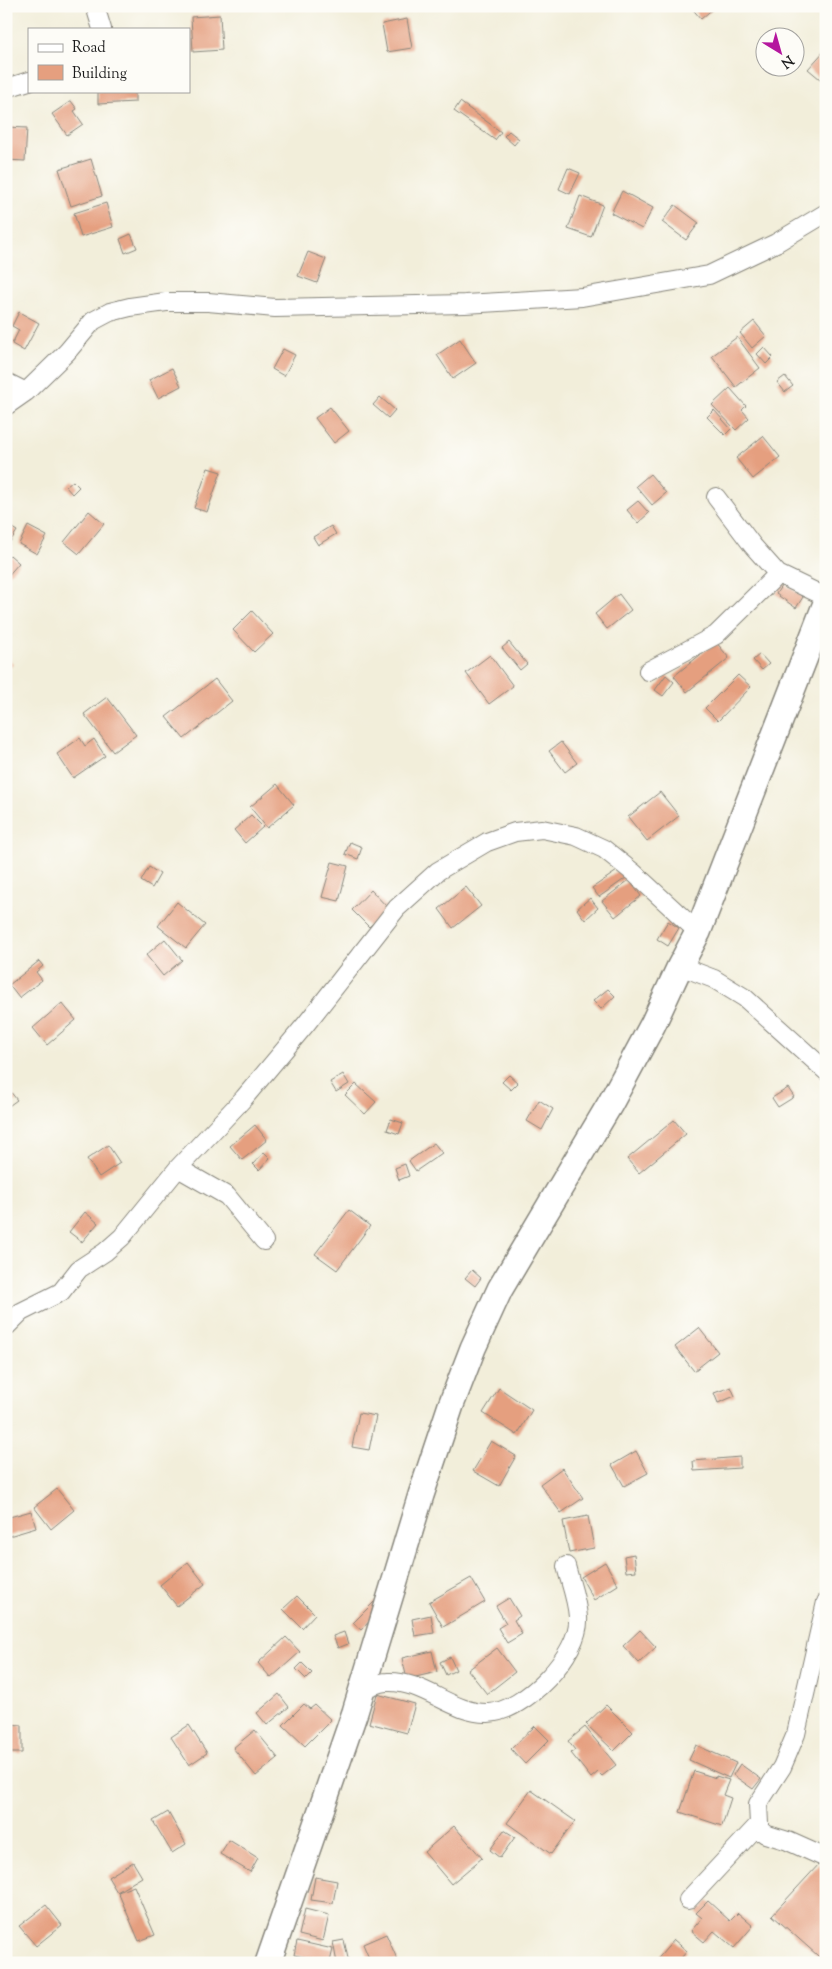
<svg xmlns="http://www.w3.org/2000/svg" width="832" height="1969" font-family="'Sorts Mill Goudy',serif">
<rect width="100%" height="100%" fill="#fdfcf7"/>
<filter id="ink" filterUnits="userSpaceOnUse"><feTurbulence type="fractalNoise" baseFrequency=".02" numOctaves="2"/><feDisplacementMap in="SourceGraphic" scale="10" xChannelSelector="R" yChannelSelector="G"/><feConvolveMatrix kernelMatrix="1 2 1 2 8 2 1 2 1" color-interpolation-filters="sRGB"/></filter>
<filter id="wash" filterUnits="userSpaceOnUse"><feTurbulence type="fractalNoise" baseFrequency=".0096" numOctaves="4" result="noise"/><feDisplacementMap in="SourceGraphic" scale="20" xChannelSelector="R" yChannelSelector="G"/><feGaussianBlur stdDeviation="1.12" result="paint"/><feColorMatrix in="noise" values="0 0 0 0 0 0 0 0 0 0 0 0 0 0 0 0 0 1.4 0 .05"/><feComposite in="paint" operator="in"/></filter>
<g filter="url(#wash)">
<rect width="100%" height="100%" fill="#f2eeda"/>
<g id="blocks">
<path fill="#e59f7f" d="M690,6H716L701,19Z
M220,15L222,50L193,52L191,17Z
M407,19L412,48L387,52L382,24Z
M826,49V84L808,69Z
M98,91H135V102L98,104Z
M71,101L77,109L74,111L83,124L67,135L52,114Z
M460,102L501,132L495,140L454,111Z
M6,127L27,128L25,161L6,160Z
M509,131L519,139L514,145L504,136Z
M91,159L102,196L71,206L59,169Z
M568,168L580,173L570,194L559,189Z
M622,191L653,208L642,229L611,213Z
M580,196L603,205L591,237L568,229Z
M106,203L113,227L81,237L74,213Z
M675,205L699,223L686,240L662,222Z
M131,234L137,248L125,253L120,239Z
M308,252L326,259L317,283L298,276Z
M19,312L39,323L24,351L12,344L19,330L12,326Z
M754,321L766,336L752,348L740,333Z
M737,337L760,368L736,387L712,356Z
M460,339L476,363L453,379L437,355Z
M764,347L773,357L766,364L757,354Z
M283,349L295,355L284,376L272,369Z
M172,368L181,386L158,398L149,380Z
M785,376L793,386L785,392L777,382Z
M730,388L746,406L742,410L749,418L736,430L712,405Z
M380,397L395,410L388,418L373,405Z
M330,407L349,431L334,443L315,418Z
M714,410L731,429L725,435L707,417Z
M763,436L780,457L753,479L736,458Z
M208,468L221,472L207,512L194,508Z
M650,474L666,493L652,505L636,486Z
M73,481L79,487L72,494L66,487Z
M638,501L649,513L638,523L627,510Z
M89,511L104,524L79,554L64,542Z
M6,524L17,531L6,548Z
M28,526L47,536L37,554L19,544Z
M331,526L336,534L318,545L313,537Z
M10,555L19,563L6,578V559Z
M783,583L803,597L796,608L776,594Z
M619,594L631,610L607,629L595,614Z
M252,611L273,634L254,652L233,630Z
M509,642L527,664L520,670L502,648Z
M716,642L729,658L687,692L674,676Z
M760,654L769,664L762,670L753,660Z
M490,655L513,686L489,704L466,673Z
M6,656L13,664L6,670Z
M666,675L674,682L663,696L655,690Z
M738,675L751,687L718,721L705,708Z
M215,679L232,701L184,739L166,717Z
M107,697L136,735L113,752L84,714Z
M80,738L85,746L94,739L105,756L73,778L57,754Z
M561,742L577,763L565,772L549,751Z
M277,784L294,805L267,828L250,807Z
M660,792L679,816L647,841L628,817Z
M251,815L263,827L245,843L234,830Z
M350,842L362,847L358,859L345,854Z
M332,862L348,866L339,901L322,897Z
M149,867L160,874L152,888L141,881Z
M620,869L626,878L599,897L592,888Z
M629,880L641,896L615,917L602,901Z
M466,887L481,906L453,928L439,909Z
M371,890L388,908L369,927L352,910Z
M590,898L598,908L585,920L577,909Z
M177,902L205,925L186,948L158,926Z
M668,921L679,928L668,946L657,939Z
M165,939L182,960L163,976L146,955Z
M39,961L43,966L36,972L42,980L19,998L9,985Z
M608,989L615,996L601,1009L593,1001Z
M62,1003L76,1020L47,1045L33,1028Z
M343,1074L349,1084L336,1092L330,1082Z
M509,1075L518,1083L511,1090L502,1082Z
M356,1084L376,1102L365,1114L345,1095Z
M6,1086L17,1100L6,1108Z
M788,1088L794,1097L778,1107L772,1098Z
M539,1100L553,1109L542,1130L527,1121Z
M391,1119L403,1123L399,1134L387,1130Z
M674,1120L686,1134L639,1173L627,1159Z
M255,1125L267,1140L242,1160L230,1146Z
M434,1143L442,1153L416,1171L409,1161Z
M108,1145L120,1163L99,1177L87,1159Z
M264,1152L270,1158L259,1170L253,1164Z
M405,1164L409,1176L399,1180L395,1168Z
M349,1210L370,1226L337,1270L315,1254Z
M85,1212L98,1223L82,1242L69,1232Z
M472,1270L481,1278L475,1286L465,1278Z
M699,1328L718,1352L694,1371L675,1347Z
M731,1387L735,1396L718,1403L714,1393Z
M499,1388L532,1410L517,1435L483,1413Z
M359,1413L376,1416L369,1450L352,1447Z
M491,1441L516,1456L499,1486L473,1471Z
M636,1451L648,1473L624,1486L612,1465Z
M740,1457V1468L694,1471L693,1461Z
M562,1468L583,1498L561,1513L540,1484Z
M57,1489L74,1510L51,1529L34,1507Z
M31,1511L36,1528L9,1536L6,1518Z
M588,1516L594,1548L569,1553L563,1521Z
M634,1554L636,1571L626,1572L624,1556Z
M188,1562L205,1584L177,1606L160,1585Z
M605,1562L618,1585L594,1600L581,1577Z
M471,1578L485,1602L443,1627L429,1602Z
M297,1596L315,1614L302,1628L283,1609Z
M509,1598L520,1616L514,1620L522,1634L507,1643L498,1628L506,1623L496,1606Z
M375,1601L382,1608L361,1630L353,1623Z
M431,1615L434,1633L415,1636L412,1619Z
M640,1630L656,1647L639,1663L623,1646Z
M344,1632L348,1644L338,1648L333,1636Z
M286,1637L300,1652L271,1678L258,1663Z
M497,1648L515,1672L487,1694L468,1670Z
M432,1651L437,1672L407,1679L402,1658Z
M450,1657L456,1670L446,1675L440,1662Z
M302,1663L312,1673L306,1679L296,1669Z
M279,1694L289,1707L267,1725L257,1713Z
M377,1694L415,1704L407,1733L369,1723Z
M304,1704L310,1709L315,1705L331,1720L305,1746L283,1725Z
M606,1705L633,1732L614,1751L586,1724Z
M6,1724L22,1725V1753H6Z
M189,1725L207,1753L189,1765L171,1737Z
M535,1726L549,1740L525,1764L511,1749Z
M585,1727L616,1765L602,1776L598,1772L591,1778L571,1753L575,1750L568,1741Z
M255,1730L278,1758L256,1776L233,1748Z
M696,1745L736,1763L729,1778L689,1760Z
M740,1764L761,1779L753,1789L733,1775Z
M694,1771L716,1778V1776L729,1780L723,1795L731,1798L722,1826L680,1812Z
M531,1790L575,1821L551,1854L507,1823Z
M168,1812L186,1844L172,1853L153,1821Z
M454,1826L482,1858L451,1884L424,1852Z
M504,1830L515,1837L500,1858L490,1850Z
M229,1840L258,1858L250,1872L220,1854Z
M133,1862L142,1877L117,1892L108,1877Z
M820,1863L826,1869V1963L772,1915Z
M315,1877L337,1881L333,1903L311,1900Z
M134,1886L155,1935L139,1941L118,1892Z
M708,1901L730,1921L738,1913L753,1926L734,1948L714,1931L704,1942L691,1931L702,1918L696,1913Z
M46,1905L62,1925L36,1946L19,1926Z
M305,1909L329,1915L323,1941L299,1935Z
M386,1934L398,1961L371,1963L363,1944Z
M344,1940L349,1963H337L333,1942Z
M674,1940L687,1951L677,1963H654Z
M297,1941L333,1949L330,1962L294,1955Z"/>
</g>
</g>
<g filter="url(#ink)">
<use href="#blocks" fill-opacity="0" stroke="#87857b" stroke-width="1"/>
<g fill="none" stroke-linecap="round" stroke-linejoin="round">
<g stroke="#87857b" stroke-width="20">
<path id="street" d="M95,6L102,29
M10,87L29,81
M6,382L26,392
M6,406L26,392L67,352L93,321L110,312L130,307L166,302H208L275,308L465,304L582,297L709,275L776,243L826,213
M716,497L753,546L778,574
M648,671L716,635L778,574L826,597
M680,966L714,979L745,998L826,1071
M178,1168L227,1196L264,1241
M6,1327L21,1312L61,1292L79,1269L105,1252L122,1237L178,1168L244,1098L306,1024L397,908L438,871L487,842L515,832L542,829L576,836L604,849L634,873L698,932
M826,1602L796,1734L782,1767L758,1804L759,1824L758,1828L765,1834L788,1841L826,1858
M362,1689C370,1687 379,1682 387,1682C424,1680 452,1714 488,1713C524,1712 581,1654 578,1617C577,1600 570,1582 566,1566
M688,1900L759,1824"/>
</g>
<g stroke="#87857b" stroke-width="28">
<path id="secondary" d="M268,1963L355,1712L421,1495L451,1405L473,1348L500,1289L610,1104L653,1024L680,966L698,932L826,603"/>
</g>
<use href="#street" stroke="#fff" stroke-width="18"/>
<use href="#secondary" stroke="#fff" stroke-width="25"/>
</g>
</g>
<rect width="832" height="1969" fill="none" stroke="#fdfcf7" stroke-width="25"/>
<rect x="28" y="28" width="162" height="65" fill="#fdfcf7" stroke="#a3a29f"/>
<rect x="38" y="44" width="25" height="8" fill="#ffffff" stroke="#a3a29f"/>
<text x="72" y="52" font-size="15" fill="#1c1c1c">Road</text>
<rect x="38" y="65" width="25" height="15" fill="#e59f7f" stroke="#a3a29f"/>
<text x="72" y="78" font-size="15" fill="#1c1c1c">Building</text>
<g transform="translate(780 52) rotate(143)"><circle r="24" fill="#fdfcf7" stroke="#a3a29f"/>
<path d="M0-4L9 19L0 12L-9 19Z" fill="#b5179e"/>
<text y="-8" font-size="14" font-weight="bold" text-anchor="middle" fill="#1c1c1c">N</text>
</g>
</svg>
